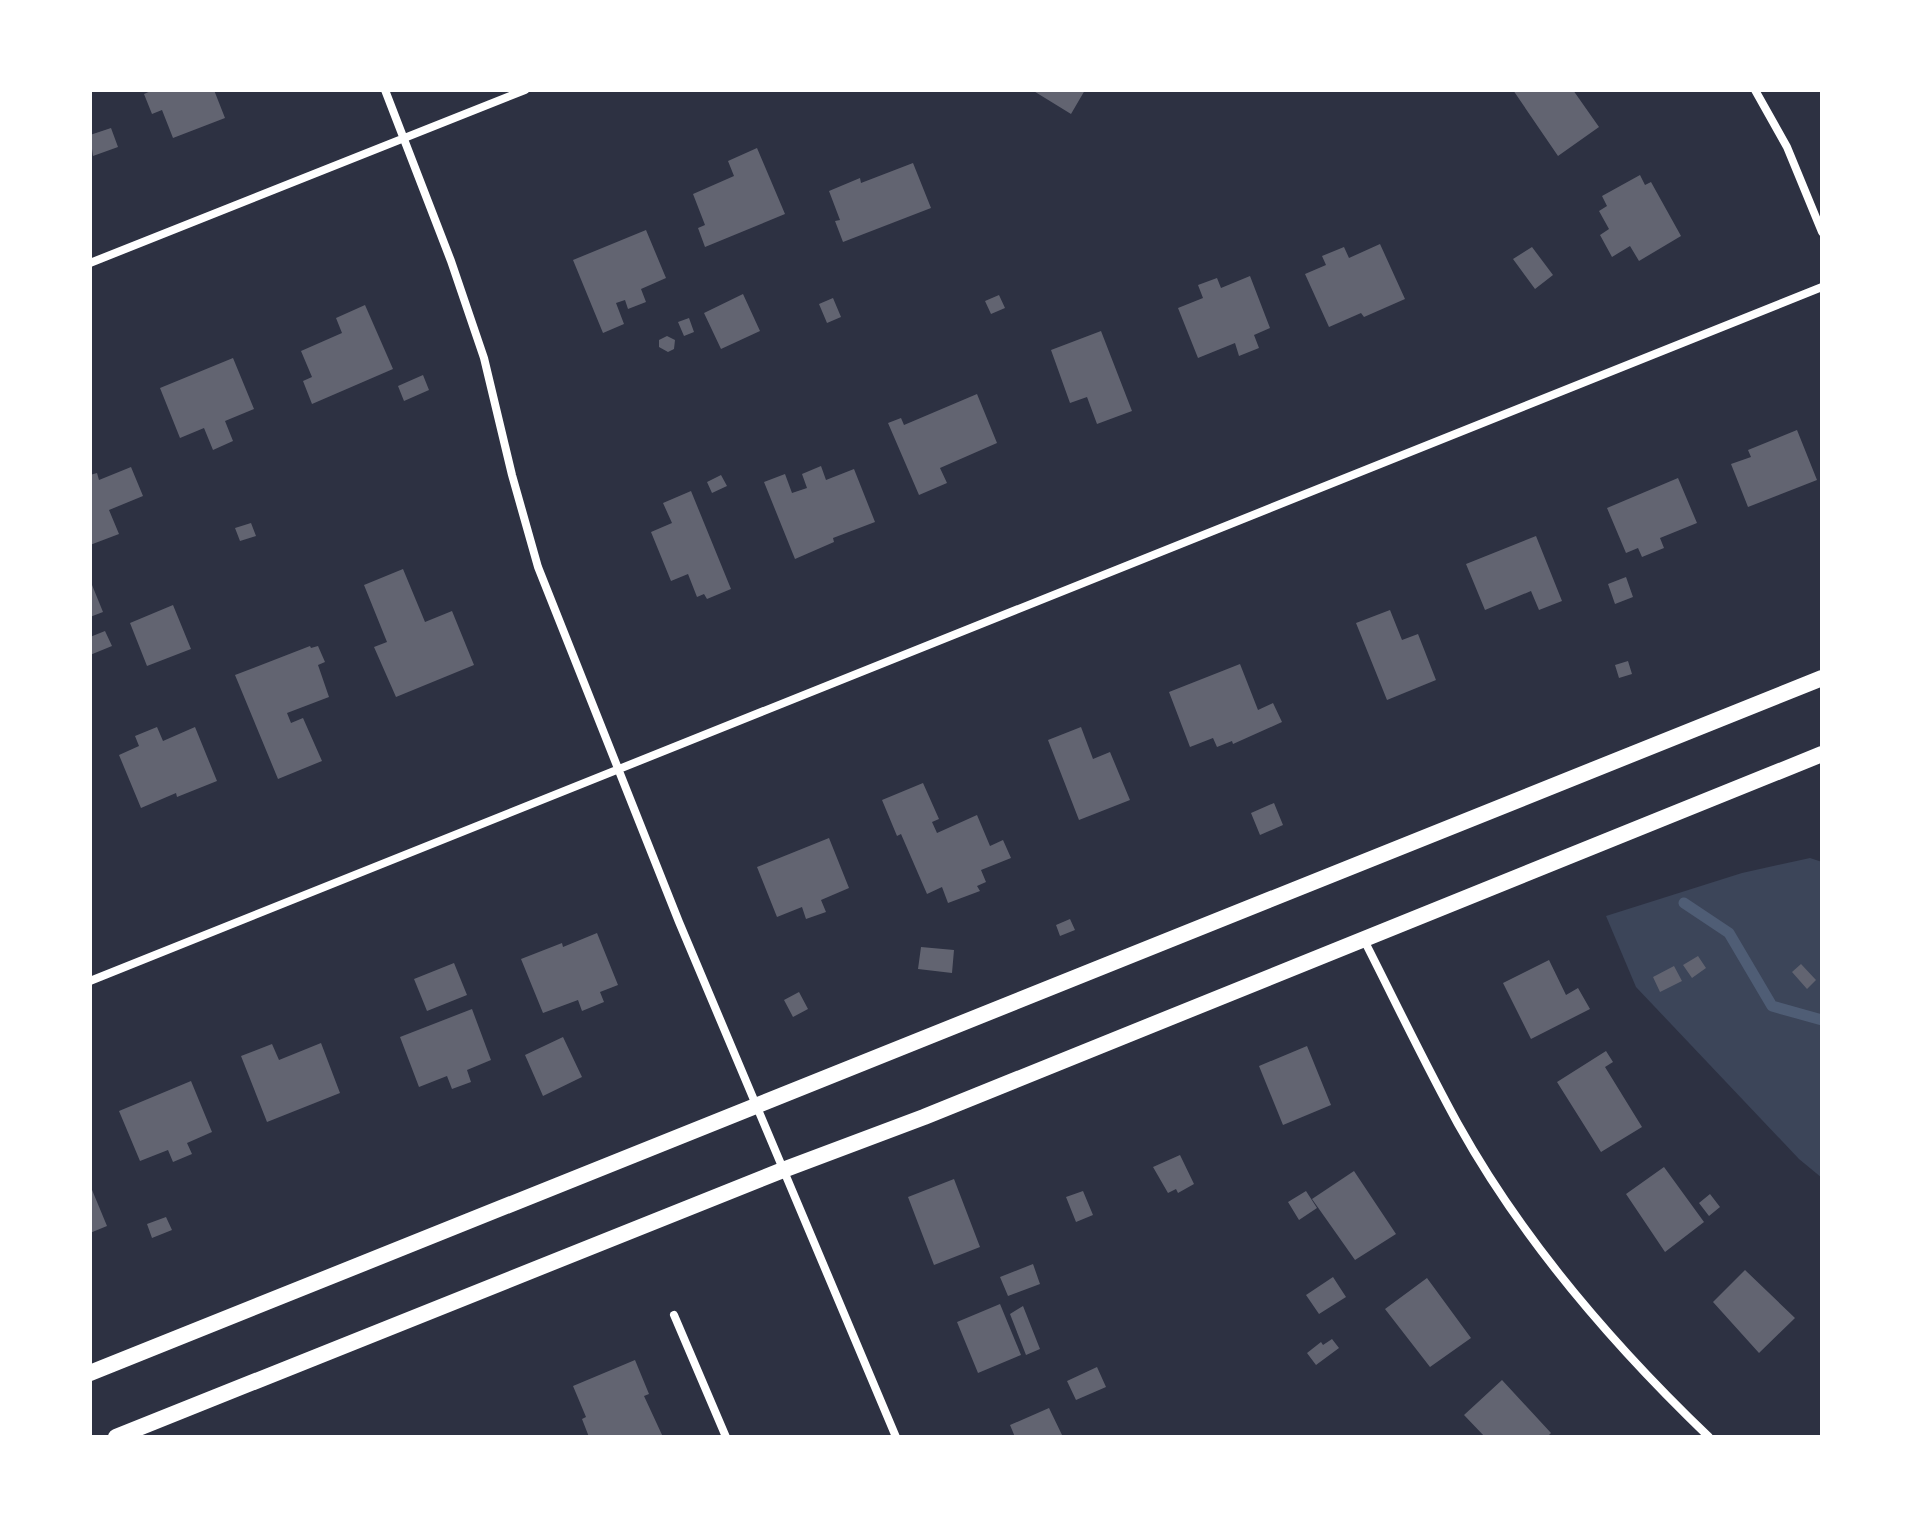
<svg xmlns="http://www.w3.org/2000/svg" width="1912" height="1527" font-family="Karla,sans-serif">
<rect width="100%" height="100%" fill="#2d3142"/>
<path fill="#3c4559" d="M1810,858L1822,862V1178L1799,1159L1636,987L1606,916L1742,873Z"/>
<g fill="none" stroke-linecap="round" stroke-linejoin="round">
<path stroke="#4f5d75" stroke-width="11" d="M1684,903L1729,933L1772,1006L1822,1020"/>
</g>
<path fill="#626471" d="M153,90H214L225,118L173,138L162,110L152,114L144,94Z
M1032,90H1085L1071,114Z
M1513,90H1573L1599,127L1558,156Z
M111,128L118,147L93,156L90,135Z
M757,148L785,214L705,247L698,228L705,225L693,194L734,176L728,161Z
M913,163L931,208L843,242L835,221L840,220L829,191L860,178L861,183Z
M1640,175L1645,185L1651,182L1681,236L1639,261L1630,246L1612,257L1600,235L1609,229L1599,211L1607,206L1602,196Z
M646,230L666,278L641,289L646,302L628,309L625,300L616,303L624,324L603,333L573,260Z
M1380,244L1405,299L1364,317L1361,313L1329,327L1305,274L1326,265L1322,256L1344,247L1349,258Z
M1532,247L1553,275L1535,289L1513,259Z
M1250,276L1270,328L1254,335L1259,348L1239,356L1235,343L1198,358L1178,308L1203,298L1198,285L1217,278L1221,288Z
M743,294L760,331L721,349L704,313Z
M999,295L1005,308L991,314L985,301Z
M833,298L841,317L827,323L819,304Z
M365,305L393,369L312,404L303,381L312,377L301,351L342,333L336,318Z
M689,318L694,332L684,336L678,322Z
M1101,331L1132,411L1097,424L1087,397L1070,403L1051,350Z
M667,336L675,340L674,349L668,352L659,347V340Z
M233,358L254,409L225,421L233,441L213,450L204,428L180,438L160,388Z
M423,375L429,390L404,401L398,386Z
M977,394L997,443L940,468L947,483L919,495L888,423L901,418L904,425Z
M1797,430L1817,480L1748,507L1731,464L1751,457L1748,450Z
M821,466L826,480L854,469L875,522L833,538L834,542L795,559L764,482L785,474L792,493L807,488L802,474Z
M131,467L143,496L109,510L119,534L90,545V475L97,473L99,480Z
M721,475L727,486L712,493L707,482Z
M1678,478L1697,523L1660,538L1664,548L1642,557L1638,548L1626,553L1607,508Z
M691,491L731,589L707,599L704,594L697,597L688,574L671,581L651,532L672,523L663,503Z
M251,523L256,536L240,541L235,528Z
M1536,536L1562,601L1539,610L1531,591L1485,610L1466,564Z
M403,569L425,622L452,611L474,665L396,697L374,647L387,642L364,585Z
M1626,577L1633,597L1615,604L1608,584Z
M90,580L103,612L90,617Z
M173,605L191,649L147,666L130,623Z
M1390,610L1402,640L1418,634L1436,680L1387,700L1356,623Z
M105,631L112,646L90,655V637Z
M310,646L311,648L318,646L325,662L318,665L329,697L287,713L291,723L303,718L322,761L278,779L235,675Z
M1628,661L1632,674L1619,678L1615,665Z
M1240,664L1258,710L1273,703L1282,722L1233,744L1232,741L1217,747L1213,738L1190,747L1169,692Z
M157,727L163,741L195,727L217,781L177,797L176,793L141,808L119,755L139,746L135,736Z
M1081,727L1093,759L1110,752L1130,800L1079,820L1048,740Z
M923,783L939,819L932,822L937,833L977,815L990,846L1003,840L1011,858L981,870L986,882L977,886L980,891L948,903L942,887L927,894L901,834L897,836L882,800Z
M1274,803L1283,825L1260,835L1251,813Z
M829,838L849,888L821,900L826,912L806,919L802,907L777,917L757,867Z
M1070,919L1075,930L1060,936L1056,925Z
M597,933L618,985L600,992L604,1002L582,1011L578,1000L543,1013L521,959L562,943L563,947Z
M921,947L954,950L952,973L918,969Z
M1698,956L1706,968L1692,978L1683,965Z
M1549,960L1566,995L1578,988L1590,1009L1531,1039L1503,983Z
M454,963L467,995L427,1011L414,979Z
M1801,964L1816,980L1807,989L1792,972Z
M1674,966L1682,981L1660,992L1653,977Z
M799,992L808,1009L793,1017L784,1000Z
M472,1009L491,1060L467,1070L471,1082L452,1089L447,1076L419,1087L400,1037Z
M563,1037L582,1077L543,1096L525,1055Z
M321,1043L340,1093L267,1122L241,1056L272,1044L279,1060Z
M1307,1046L1331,1105L1283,1125L1259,1066Z
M1606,1051L1613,1062L1605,1067L1642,1127L1601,1152L1557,1082Z
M191,1081L212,1132L187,1143L192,1154L173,1162L168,1150L140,1161L119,1111Z
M1180,1155L1194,1184L1178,1193L1176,1189L1168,1193L1153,1167Z
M1664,1167L1704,1222L1665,1252L1626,1194Z
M1354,1171L1396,1234L1355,1260L1312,1199Z
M954,1179L980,1247L934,1265L908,1197Z
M90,1185L107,1226L90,1233Z
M1083,1191L1093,1215L1076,1222L1066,1197Z
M1306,1191L1317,1208L1299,1220L1288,1202Z
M1710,1194L1720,1207L1709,1216L1699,1203Z
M166,1217L172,1230L152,1238L147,1224Z
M1033,1264L1040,1284L1008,1296L1000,1277Z
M1745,1270L1795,1318L1759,1353L1713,1302Z
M1333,1277L1346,1297L1319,1314L1306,1295Z
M1427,1278L1471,1338L1430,1367L1385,1309Z
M1000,1304L1021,1355L978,1373L957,1322Z
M1023,1306L1040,1349L1026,1355L1010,1314Z
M1332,1339L1339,1348L1316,1365L1307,1353L1321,1342L1323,1345Z
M635,1360L649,1394L644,1396L663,1437H589L582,1419L586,1417L573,1386Z
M1097,1367L1106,1387L1076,1400L1067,1381Z
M1502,1380L1551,1433L1547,1437H1488L1486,1435L1485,1437L1464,1415Z
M1049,1408L1063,1437H1015L1010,1425Z"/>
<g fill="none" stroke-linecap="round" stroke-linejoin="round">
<path stroke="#fff" stroke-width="8" d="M385,90L451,261L484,358L512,475L538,567L679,922L896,1437
M1755,90L1787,147L1822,232
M90,263L525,90
M1364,940C1395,1001 1425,1064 1458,1124C1523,1241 1613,1345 1709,1437
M90,981L1822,287
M674,1315L726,1437"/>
<path stroke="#fff" stroke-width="16" d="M90,1373L1822,678
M116,1437L783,1170L924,1117L1822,754"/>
</g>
<rect width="1912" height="1527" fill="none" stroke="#ffffff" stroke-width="184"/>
</svg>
